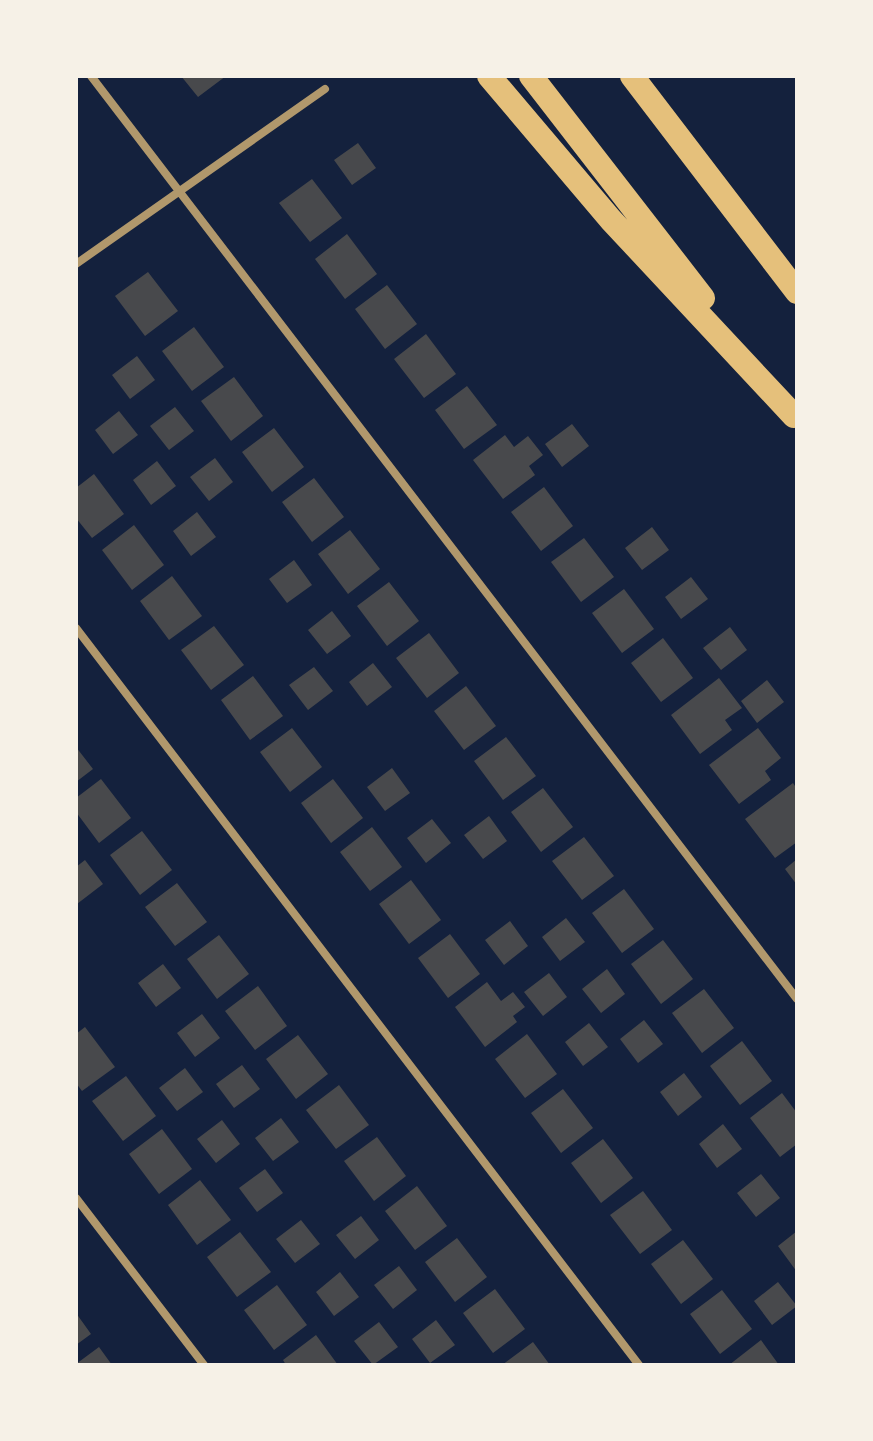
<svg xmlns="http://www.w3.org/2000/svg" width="873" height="1441" font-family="Raleway,sans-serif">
<rect width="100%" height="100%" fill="#14213d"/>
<path fill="#48494c" d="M181,76H226L198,97Z
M358,143L376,168L352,185L334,160Z
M312,179L342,218L310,242L279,203Z
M347,234L377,274L345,299L315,259Z
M148,272L178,311L145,336L115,296Z
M387,285L417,324L385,349L355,309Z
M194,327L224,367L192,391L162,351Z
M426,334L456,374L424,398L394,359Z
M137,356L155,380L130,399L112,375Z
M234,377L263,416L231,441L201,401Z
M467,386L497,425L464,449L435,410Z
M175,407L194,431L169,450L150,426Z
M119,411L138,435L113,454L95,430Z
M572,424L589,446L562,467L545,444Z
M274,428L304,467L272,492L242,452Z
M505,435L514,447L528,436L543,455L529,466L535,475L503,499L473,460Z
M215,458L233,482L209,501L190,477Z
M157,461L176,486L151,505L133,480Z
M94,474L124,514L92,538L76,518V488Z
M314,478L344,517L312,542L282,502Z
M544,487L573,526L541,551L511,512Z
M197,512L216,537L191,556L173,531Z
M134,525L164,565L132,590L102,550Z
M652,527L669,550L642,570L625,548Z
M350,530L380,569L348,594L318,554Z
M584,538L614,577L581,602L551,562Z
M294,560L312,585L287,603L269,579Z
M172,576L202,616L169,640L140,601Z
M691,577L708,599L681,619L665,597Z
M389,582L419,621L387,646L357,606Z
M624,589L654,629L622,653L592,613Z
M332,611L351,636L327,654L308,630Z
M214,626L244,665L211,690L181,650Z
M730,627L747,650L721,670L703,648Z
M429,633L459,673L427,698L396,658Z
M663,638L693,678L661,702L631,663Z
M373,663L392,687L367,706L349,682Z
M314,667L333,691L308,710L289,685Z
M253,676L283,716L250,740L221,700Z
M719,678L742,708L725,720L732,730L700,754L671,715Z
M767,680L784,702L757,723L741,701Z
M466,686L496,726L464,750L434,711Z
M292,728L322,767L290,792L260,752Z
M758,728L781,758L765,771L771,780L739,804L709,765Z
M506,737L536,776L503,800L474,761Z
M76,747L93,769L76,782Z
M392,768L410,793L385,811L367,787Z
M101,779L131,818L99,843L76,812V798Z
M333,779L363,818L331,843L301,803Z
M793,783L797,789V842L775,858L745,819Z
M543,788L573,827L541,852L511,812Z
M489,816L507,841L483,859L464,835Z
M432,819L451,843L426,863L407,838Z
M372,827L402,867L370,891L340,852Z
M142,831L172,870L140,895L110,855Z
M584,837L614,876L582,900L552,861Z
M797,859V885L785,869Z
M85,860L103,884L77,904L76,867Z
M411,880L441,920L409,944L379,904Z
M177,883L207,922L175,946L145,907Z
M624,889L654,929L622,953L592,913Z
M566,918L585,942L560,961L542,937Z
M510,921L528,946L504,965L485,940Z
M450,934L480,974L448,998L418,958Z
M219,935L249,974L217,999L187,959Z
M663,940L693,979L661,1004L631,964Z
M163,964L181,988L156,1007L138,983Z
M607,969L625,994L601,1013L582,989Z
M549,973L567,997L543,1016L524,992Z
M487,982L501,1001L513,992L525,1007L513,1016L517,1022L485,1047L455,1007Z
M258,986L287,1026L255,1050L225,1011Z
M704,989L734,1028L702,1053L672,1013Z
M202,1014L220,1038L195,1057L177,1033Z
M644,1020L663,1044L638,1063L620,1039Z
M589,1023L608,1047L583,1066L565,1042Z
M85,1027L115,1067L82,1091L76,1083V1034Z
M527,1034L557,1074L525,1098L495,1059Z
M298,1035L328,1074L296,1099L266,1059Z
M742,1041L772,1081L740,1105L710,1066Z
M242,1065L260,1089L234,1108L216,1084Z
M185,1068L203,1092L177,1111L159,1088Z
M684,1073L702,1097L678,1116L660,1092Z
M126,1076L156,1116L123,1141L92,1101Z
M339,1085L369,1125L336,1149L306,1110Z
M563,1089L593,1128L561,1153L531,1113Z
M782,1093L797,1113V1144L780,1157L750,1118Z
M281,1118L299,1142L273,1161L255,1138Z
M222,1120L240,1144L216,1163L197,1139Z
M723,1124L742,1149L717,1168L699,1144Z
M162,1129L192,1169L159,1194L129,1154Z
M377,1137L406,1176L374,1201L344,1161Z
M603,1139L633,1178L601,1203L571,1163Z
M265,1169L283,1193L257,1212L239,1188Z
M761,1174L780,1198L756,1217L737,1193Z
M200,1180L231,1220L197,1245L168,1205Z
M417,1186L447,1226L415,1250L385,1211Z
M643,1191L672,1230L640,1254L610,1215Z
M361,1216L379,1240L355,1259L336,1235Z
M301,1220L320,1244L295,1263L276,1239Z
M797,1231V1272L778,1246Z
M240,1232L271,1272L237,1297L207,1257Z
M457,1238L487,1277L455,1302L425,1262Z
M683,1240L713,1279L681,1304L651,1264Z
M399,1266L417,1290L393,1309L374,1285Z
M340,1272L359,1297L334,1316L316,1292Z
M778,1282L797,1306L772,1325L754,1301Z
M277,1285L307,1325L274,1350L244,1310Z
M495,1289L525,1329L493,1353L463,1313Z
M722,1290L752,1329L720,1354L690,1314Z
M76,1313L91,1334L76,1345Z
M436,1320L455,1345L430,1363L412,1339Z
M379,1322L398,1347L373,1365L354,1341Z
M316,1335L338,1365H286L283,1360Z
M761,1340L779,1365H729Z
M533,1342L550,1365H502Z
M99,1347L112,1365H76V1364Z"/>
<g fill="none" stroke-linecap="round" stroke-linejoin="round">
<path stroke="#b1986c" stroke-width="8" d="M91,76L797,999
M76,264L325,89
M76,628L639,1365
M76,1198L204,1365"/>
<path stroke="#e5c07b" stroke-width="24" d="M489,76L611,220L794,416
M531,76L703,298
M632,76L797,292"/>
</g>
<rect width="873" height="1441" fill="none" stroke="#f6f1e7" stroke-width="156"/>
</svg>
